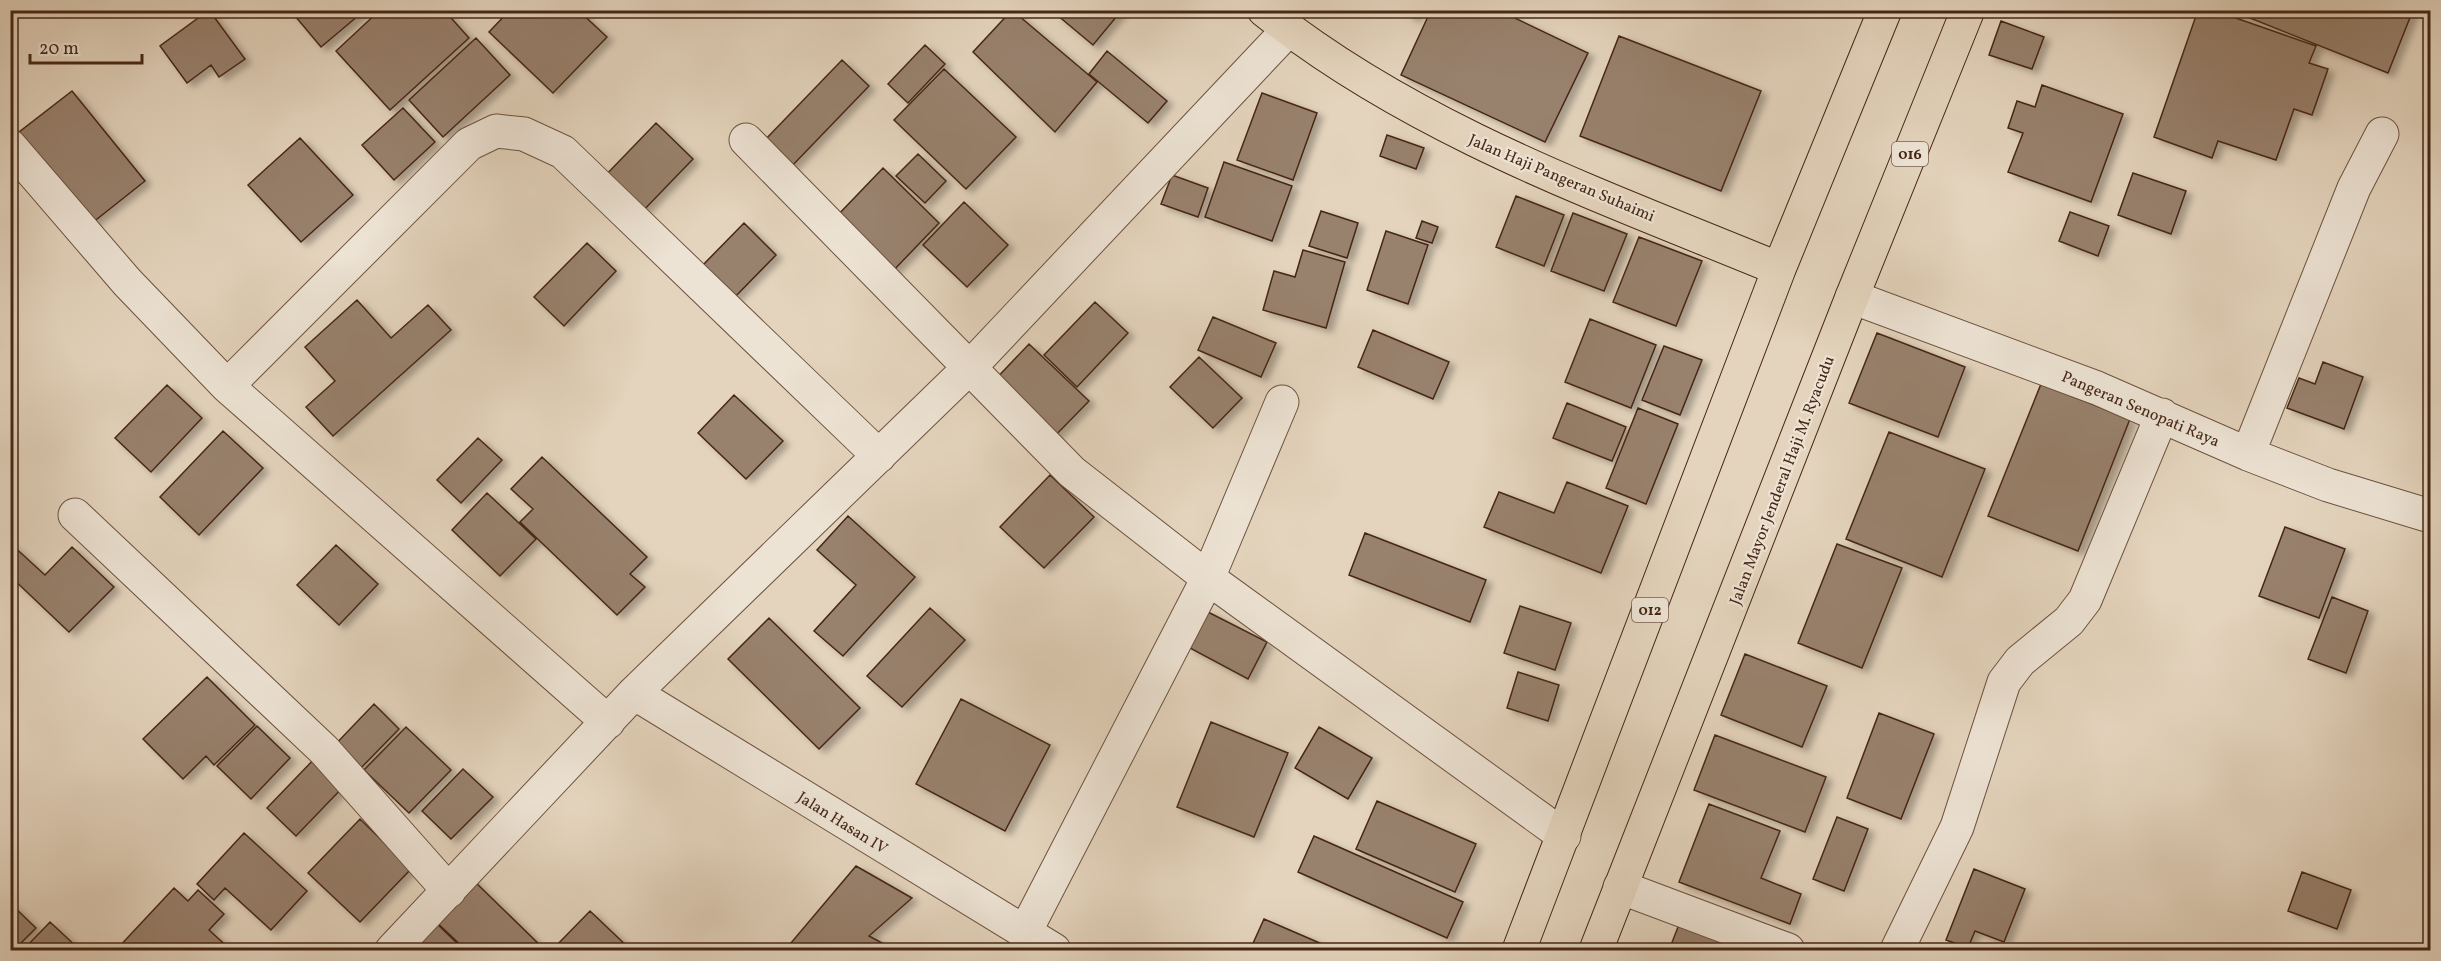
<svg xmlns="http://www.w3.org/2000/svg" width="2441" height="961" font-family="Vollkorn,serif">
<defs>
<filter id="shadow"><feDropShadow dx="6" dy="4" stdDeviation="3" flood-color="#0004"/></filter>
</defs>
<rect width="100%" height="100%" fill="#e4d4bd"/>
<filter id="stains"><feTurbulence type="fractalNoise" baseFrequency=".00333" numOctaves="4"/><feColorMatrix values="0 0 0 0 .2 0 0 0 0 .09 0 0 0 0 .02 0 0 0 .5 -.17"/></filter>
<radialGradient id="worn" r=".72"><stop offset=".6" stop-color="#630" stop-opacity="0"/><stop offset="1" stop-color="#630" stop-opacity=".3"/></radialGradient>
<path fill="#98816d" stroke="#462716" stroke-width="1.5" filter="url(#shadow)" d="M209,10L245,59L219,77L211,65L187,83L160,46Z
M290,10H365L321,47Z
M380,10H444L469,38L390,110L336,51Z
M510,10H578L607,37L553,93L489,32Z
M1012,10L1097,82L1055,132L973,52Z
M1061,10H1122L1093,45L1057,15Z
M1403,10H1419L1414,18Z
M1431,10H1498L1588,53L1545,142L1401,75Z
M2198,10H2213L2316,46L2309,63L2328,69L2312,115L2294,109L2276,160L2218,141L2212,158L2154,137Z
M2230,10H2413L2388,73Z
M2001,21L2044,37L2032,69L1989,55Z
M1619,36L1761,91L1721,191L1580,136Z
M476,38L510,75L443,137L409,100Z
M925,45L945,64L908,103L888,84Z
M1107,51L1167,101L1148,123L1089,74Z
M842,60L869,86L790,168L763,142Z
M944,69L1016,137L966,189L894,120Z
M2042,85L2123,114L2091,202L2008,172L2023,133L2008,128L2017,101L2035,107Z
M72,91L145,181L87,227L14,136Z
M1262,93L1317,113L1293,180L1237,160Z
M403,108L435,142L394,180L362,145Z
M656,123L693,159L639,215L602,179Z
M1387,135L1424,148L1416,169L1380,156Z
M300,138L353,195L301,242L248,185Z
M918,154L946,181L925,203L896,176Z
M1224,162L1292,186L1272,241L1205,217Z
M883,168L939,223L892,272L835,218Z
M2133,173L2186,191L2171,234L2118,215Z
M1172,175L1208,188L1198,217L1161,204Z
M1516,196L1564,215L1544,266L1496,247Z
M964,202L1008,245L967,287L923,245Z
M1321,211L1358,223L1347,258L1309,246Z
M2070,212L2109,226L2098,256L2059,241Z
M1573,213L1627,234L1604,291L1551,271Z
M1422,221L1438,227L1432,243L1416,238Z
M744,223L776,255L733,299L700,268Z
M1386,231L1428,245L1408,304L1367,290Z
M1639,237L1702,261L1676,326L1613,302Z
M587,243L616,271L564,326L534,297Z
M1303,250L1345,262L1326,328L1263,310L1274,271L1295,277Z
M357,300L391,338L428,305L451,330L333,436L306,407L335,381L305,347Z
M1095,302L1128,333L1077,387L1044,355Z
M1213,317L1276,343L1261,377L1198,350Z
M1590,319L1656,345L1631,408L1565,382Z
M1373,330L1449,362L1433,399L1358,367Z
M1877,333L1965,367L1938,437L1849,403Z
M1029,344L1089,401L1051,440L991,384Z
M1664,346L1702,360L1680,415L1642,400Z
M1199,357L1242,398L1213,428L1170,387Z
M2323,362L2363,377L2344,429L2287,408L2299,378L2315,384Z
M2041,384L2130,419L2078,551L1988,516Z
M167,385L202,418L151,472L115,438Z
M734,395L783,441L746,479L698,433Z
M1567,403L1626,427L1612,461L1553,438Z
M1638,408L1678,424L1646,504L1606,488Z
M223,431L263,468L199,535L160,497Z
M1889,432L1985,469L1942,577L1846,539Z
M478,438L502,460L461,503L437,480Z
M542,457L647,557L630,574L645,587L617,615L520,522L533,509L511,489Z
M1050,475L1094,517L1044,568L1000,527Z
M1567,482L1628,506L1601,573L1484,527L1499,492L1554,513Z
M487,493L536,539L500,576L452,530Z
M848,516L915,577L843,656L814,631L856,585L817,550Z
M2285,527L2345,549L2319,618L2259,596Z
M1365,533L1486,580L1470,622L1349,575Z
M10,543L45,575L72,547L114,587L69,632L10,576Z
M1837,544L1902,568L1862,668L1798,643Z
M336,545L378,584L339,625L297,585Z
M2332,597L2368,611L2346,673L2308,659Z
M1520,606L1571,623L1555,670L1504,653Z
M930,608L965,640L902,707L867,676Z
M1206,611L1267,642L1248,679L1188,647Z
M769,618L860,708L819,749L728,659Z
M1745,654L1827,686L1802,747L1721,715Z
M1518,672L1559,685L1548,721L1507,708Z
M207,677L255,725L214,765L206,756L183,779L143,739Z
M961,699L1050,745L1005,831L916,784Z
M374,704L399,729L356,773L331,749Z
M1879,713L1934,734L1901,819L1847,798Z
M1211,722L1288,753L1254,837L1177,807Z
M257,726L290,758L251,799L217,766Z
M406,727L451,770L409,813L364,770Z
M1319,727L1372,758L1348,799L1295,768Z
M1715,735L1826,777L1805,832L1694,790Z
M318,755L347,783L296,836L267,808Z
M463,769L493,797L451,839L422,811Z
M1377,801L1476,844L1455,892L1356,849Z
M1709,804L1780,831L1761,878L1801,894L1790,924L1679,882Z
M1837,817L1868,829L1844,891L1813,879Z
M360,819L411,869L360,922L308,873Z
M244,833L307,891L271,930L225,888L214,900L197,884Z
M1314,836L1463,902L1447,938L1298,872Z
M856,866L912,898L869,936L895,950H785Z
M1974,869L2025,889L2004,942L1975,931L1968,948L1946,940Z
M2302,872L2351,890L2337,929L2288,911Z
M470,877L545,950H466L431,917Z
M174,888L188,901L198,890L224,914L209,930L231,950H116Z
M10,903L36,928L14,950H10Z
M590,911L631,950H552Z
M1264,919L1336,950H1250Z
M433,920L464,950H403Z
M50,922L80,950H23Z
M1680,922L1754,950H1669Z"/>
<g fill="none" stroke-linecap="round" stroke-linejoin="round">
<g stroke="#6e5240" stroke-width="35">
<path id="minor" d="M746,140L1072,472L1208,578L1564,836
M10,146L127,282L227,386L608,722
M1852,297L2097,388L2248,454L2328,485L2430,516
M227,386L469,144L496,131L524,134L563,152L879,456
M2248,454L2354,188L2382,134
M75,515L324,750L449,891
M634,693L1054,950
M1620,887L1788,950
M1024,934L1208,578L1282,402
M392,950L634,693L970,367L1288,30
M1897,950L1957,827L2004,682L2020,661L2069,621L2085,600L2162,415"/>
</g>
<g stroke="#462716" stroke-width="35">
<path id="major" d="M1264,10C1416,131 1602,196 1779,269
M1519,950L1779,269L1885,10
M1596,950L1852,297L1968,10"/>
</g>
<use href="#minor" stroke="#ede3d4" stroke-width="33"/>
<use href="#major" stroke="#e4d4bd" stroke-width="33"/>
</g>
<g text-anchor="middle" stroke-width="4.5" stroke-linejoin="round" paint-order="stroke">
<g fill="#ede3d4" stroke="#785f4f" stroke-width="1.5">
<rect x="1892" y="142" width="36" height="24" rx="4.5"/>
<rect x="1632" y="598" width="36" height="24" rx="4.5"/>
</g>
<g font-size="15" font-weight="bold" fill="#462716">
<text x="1910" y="159">016</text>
<text x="1650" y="615">012</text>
</g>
<g font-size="16" fill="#462716" stroke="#ede3d4">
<text transform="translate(1562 177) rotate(23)" y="6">Jalan Haji Pangeran Suhaimi</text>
<text transform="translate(2141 408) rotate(23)" y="6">Pangeran Senopati Raya</text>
<text transform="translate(1781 480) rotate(-69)" y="6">Jalan Mayor Jenderal Haji M. Ryacudu</text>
<text transform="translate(843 822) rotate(32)" y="6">Jalan Hasan IV</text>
</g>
</g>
<rect width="2441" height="961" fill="none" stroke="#e4d4bd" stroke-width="36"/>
<rect x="12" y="12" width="2417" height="937" fill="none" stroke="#462716" stroke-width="3"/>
<rect x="18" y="18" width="2405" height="925" fill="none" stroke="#462716" stroke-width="1.5"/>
<path d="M30 54v9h112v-9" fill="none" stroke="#462716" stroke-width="3"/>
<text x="39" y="54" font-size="18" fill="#462716" stroke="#ede3d4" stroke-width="4.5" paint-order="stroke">20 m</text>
<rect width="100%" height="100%" filter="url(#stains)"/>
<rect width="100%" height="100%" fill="url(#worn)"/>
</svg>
